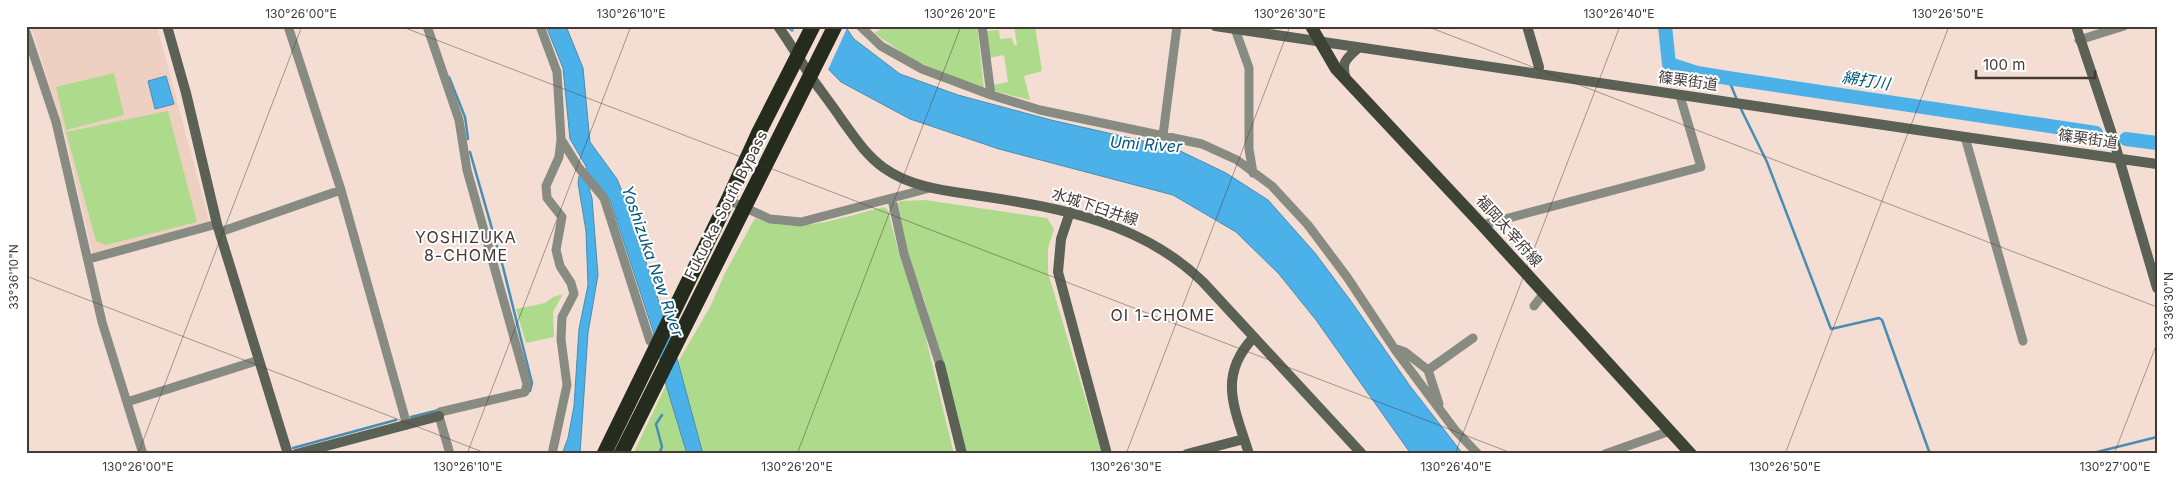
<svg xmlns="http://www.w3.org/2000/svg" width="2183" height="480" font-family="Inter,'Noto Sans JP',sans-serif">
<rect width="100%" height="100%" fill="#f4ded3"/>
<path fill="#edd0c1" d="M31,26H157L210,224L93,255L65,135Z"/>
<path fill="#addb8b" d="M887,26H977L984,89L911,59L874,33Z
M1014,26H1035L1042,71L1024,76L1030,100L994,91L993,85L1008,82L1004,55L989,58L986,31L999,30L1000,39L1012,38L1014,45H1017Z
M114,73L124,115L66,130L56,87Z
M168,111L197,222L106,245L96,241L66,132Z
M925,200L1047,218L1054,229L1048,248V273L1102,454H966L925,302L909,257L898,204L900,201Z
M884,207L888,210L899,254L921,318L954,454H703L678,362L710,307L725,273L755,218C797,236 842,217 884,207Z
M563,294L553,312L554,337L526,343L516,309L545,303L553,297Z
M666,385L687,454H633Z"/>
<path fill="#4cb1e8" stroke="#498db3" d="M546,26H566L583,68L590,142L617,179L629,208L678,362L703,454H687L666,385L653,331L610,200L597,183L589,188L592,198L598,275L588,333L580,454H562L568,438L574,406L579,329L588,285L586,231L578,183L579,176L587,168L570,139L563,68Z
M786,26H845L854,39L900,74L958,95L1051,120L1174,148L1226,173L1268,200L1315,253L1353,304L1410,386L1463,454H1411L1316,320L1279,274L1236,232L1173,195L999,149L910,119L841,82Z
M166,76L174,104L155,109L148,81Z"/>
<path fill="#f4ded3" d="M795,26H848L827,72L789,31L793,32Z"/>
<g fill="none" stroke-linecap="round" stroke-linejoin="round">
<path stroke="#498db3" stroke-width="2.5" d="M449,77L465,117L468,139
M1728,78L1737,100
M1740,107L1767,162L1831,329L1879,318L1882,320L1930,454
M470,152L503,267L532,383L530,391
M411,417L439,410
M293,448L396,420
M274,454L277,452
M659,454L662,447L656,424L662,415
M2089,454L2157,437"/>
<path stroke="#4cb1e8" stroke-width="14" d="M1665,26L1669,64L1697,73L1728,78L2096,133
M2126,139L2157,143"/>
<path stroke="#878b82" stroke-width="9" d="M288,26L341,190L407,425
M427,26L459,120L467,170L527,384L525,392L440,412L439,416L450,454
M540,26L557,72L561,139L559,157L546,186L547,198L562,217L556,250L560,266L571,283L574,294L562,317L561,339L567,385L552,454
M860,26L881,46L922,69L991,95L1040,110L1202,144L1237,160L1272,186L1308,225L1347,277L1396,351L1455,430L1478,454
M982,26L991,95
M1235,29L1249,68V149L1253,173
M26,32L56,122L102,322L143,454
M2079,40L2124,26
M1163,135L1177,26
M1965,137L2023,341
M561,139L579,168L604,198L650,341
M892,199L904,254L940,365
M728,200L770,219L801,222L930,188
M1482,225L1701,167L1680,96
M220,232L341,190
M89,259L217,224
M1534,306L1544,293
M1394,348L1405,352L1428,370L1439,404
M1428,370L1473,338
M127,402L259,360
M1605,454L1670,431"/>
<path stroke="#5b6155" stroke-width="10" d="M167,26L186,93L217,224L288,454
M778,26C790,43 800,60 811,77C821,91 832,105 842,120C855,138 866,155 884,168C912,188 948,191 981,196C1061,208 1143,223 1203,282L1362,454
M1215,26L1965,137L2157,164
M1527,26L1539,67L1538,74
M2076,26L2111,131L2157,288
M1346,80C1341,62 1345,60 1358,48
M1070,212L1061,239L1058,272L1107,454
M940,365L962,454
M296,454L439,416
M1187,454L1244,439
M1249,454C1235,409 1217,377 1253,338"/>
<path stroke="#3d4436" stroke-width="12" d="M1311,26L1336,69L1482,225L1691,454"/>
<path stroke="#252c1d" stroke-width="15" d="M604,454L728,200L758,134L813,26
M621,454L835,26"/>
</g>
<path fill="none" stroke="#433a36" stroke-width="1" stroke-opacity="0.45" d="M400,26L1514,454M1426,26L2157,307M26,276L488,454M138,454L302,26M467,454L631,26M797,454L961,26M1126,454L1290,26M1455,454L1620,26M1785,454L1949,26M2114,454L2157,343"/>
<g text-anchor="middle" stroke-width="4" stroke-linejoin="round" paint-order="stroke">
<g font-size="15" fill="#433a36" stroke="#fff">
<text transform="translate(1688 81) rotate(8)" y="5">篠栗街道</text>
<text transform="translate(2088 139) rotate(8)" y="5">篠栗街道</text>
<text transform="translate(726 205) rotate(-63)" y="5">Fukuoka-South Bypass</text>
<text transform="translate(1095 207) rotate(18)" y="5">水城下臼井線</text>
<text transform="translate(1509 231) rotate(48)" y="5">福岡太宰府線</text>
</g>
<g font-size="16" font-style="italic" fill="#02577b" stroke="#fff">
<text transform="translate(1866 80) rotate(9)" y="6">綿打川</text>
<text transform="translate(1146 144) rotate(4)" y="6">Umi River</text>
<text transform="translate(653 261) rotate(71)" y="6">Yoshizuka New River</text>
</g>
<g font-size="16" letter-spacing="1" fill="#433a36" stroke="#fff">
<text x="466" y="243">YOSHIZUKA<tspan x="466" dy="18">8-CHOME</tspan></text>
<text x="1163" y="321">OI 1-CHOME</text>
</g>
</g>
<rect width="2183" height="480" fill="none" stroke="#ffffff" stroke-width="55"/>
<path d="M1976 70v8h119v-8" fill="none" stroke="#433a36" stroke-width="2.5"/>
<text x="1983" y="70" font-size="15" fill="#433a36" stroke="#ffffff" stroke-width="4" paint-order="stroke">100 m</text>
<rect x="28" y="28" width="2128" height="424" fill="none" stroke="#433a36" stroke-width="2"/>
<g font-size="12" text-anchor="middle" fill="#433a36">
<text x="301" y="18">130°26'00"E</text>
<text x="631" y="18">130°26'10"E</text>
<text x="960" y="18">130°26'20"E</text>
<text x="1290" y="18">130°26'30"E</text>
<text x="1619" y="18">130°26'40"E</text>
<text x="1948" y="18">130°26'50"E</text>
<text transform="translate(14 277) rotate(-90)" y="4">33°36'10"N</text>
<text transform="translate(2169 306) rotate(-90)" y="4">33°36'30"N</text>
<text x="138" y="471">130°26'00"E</text>
<text x="468" y="471">130°26'10"E</text>
<text x="797" y="471">130°26'20"E</text>
<text x="1126" y="471">130°26'30"E</text>
<text x="1456" y="471">130°26'40"E</text>
<text x="1785" y="471">130°26'50"E</text>
<text x="2115" y="471">130°27'00"E</text>
</g>
</svg>
